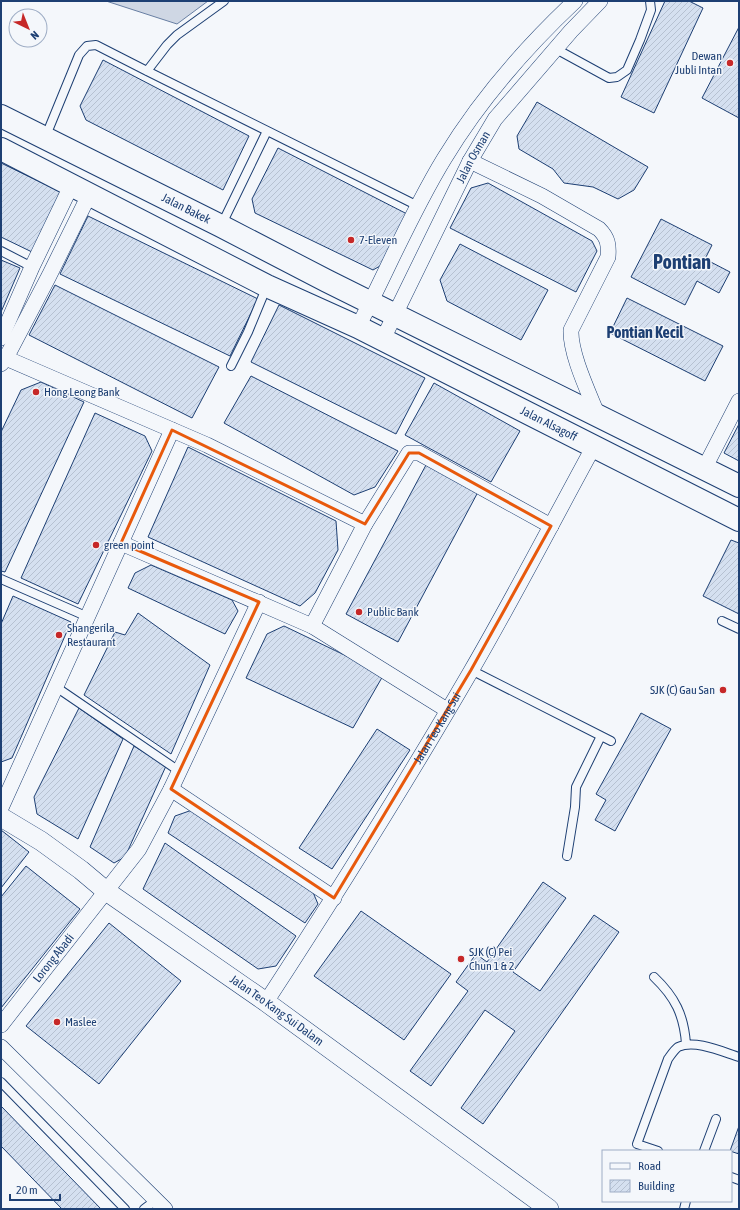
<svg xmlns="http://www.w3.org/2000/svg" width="740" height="1210" font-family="'Asap Condensed',sans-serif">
<defs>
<pattern id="building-hatch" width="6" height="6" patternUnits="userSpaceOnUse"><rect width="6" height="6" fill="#d5e0f0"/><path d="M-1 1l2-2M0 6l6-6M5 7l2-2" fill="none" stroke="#b6c1d1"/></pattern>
</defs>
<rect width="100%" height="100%" fill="#f4f7fb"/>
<path fill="#cfd7e4" stroke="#687fa3" d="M106,1H208L177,24Z"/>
<path fill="url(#building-hatch)" stroke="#1d3f73" d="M665,1H689L703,8L654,113L621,97Z
M739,27V118L702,98Z
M103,60L249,136L223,190L86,120L80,106Z
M537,102L648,167L634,190L618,199L593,187L564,183L553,169L519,149L517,136Z
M278,148L411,216L387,262L373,270L255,213L252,199Z
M1,163L61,192L32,252L1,237Z
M488,183L592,241L597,251L576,292L450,228L471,188Z
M88,216L258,299L230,356L60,274Z
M661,219L712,245L705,259L730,272L719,293L697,281L685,305L631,277Z
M460,244L548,290L521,340L447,301L440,280Z
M1,260L20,268L1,312Z
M55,285L219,367L192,418L29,335Z
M627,298L723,346L705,381L610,333Z
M279,305L425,378L396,434L251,362Z
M251,376L398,451L375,487L354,495L224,423Z
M41,382L84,402L5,572L1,571V432L21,390Z
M434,383L520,431L491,482L405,435Z
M95,413L145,436L152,451L78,604L21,578Z
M739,424V461L724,453Z
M188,447L336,521L338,550L315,593L300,606L148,537Z
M426,465L478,492L398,642L346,614Z
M731,540L739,543V614L703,596Z
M151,565L232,600L238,611L225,634L128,588L135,573Z
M13,596L71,622L12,758L1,762V624Z
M138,613L210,665L171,754L84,695L115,632L125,635Z
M284,626L384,674L353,728L246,678L267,634Z
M79,708L123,739L78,839L37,814L34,797Z
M641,713L671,729L615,831L595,820L606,800L596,794Z
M377,729L410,750L332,869L299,848Z
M134,746L166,766L125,857L114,863L90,847Z
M195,809L312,890L318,904L305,923L168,833L175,816Z
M1,830L29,852L1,888Z
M165,843L296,936L276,966L258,969L143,889Z
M26,866L80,909L1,1008V897Z
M543,882L566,898L513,972L540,991L594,915L619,932L483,1124L461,1108L515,1031L485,1010L431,1086L410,1071L468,991L456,982L476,954L487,962Z
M361,911L451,974L404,1040L314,976Z
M109,923L181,981L99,1084L26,1026Z
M1,1106L101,1209H62L1,1146Z
M739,1126V1154L730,1151Z"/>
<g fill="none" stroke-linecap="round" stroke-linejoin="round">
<g stroke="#1d3f73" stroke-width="10">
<path id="service" d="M556,49L609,78L617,77L627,70L640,40L651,10L650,1
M147,71L167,45L177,35L224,1
M45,138L79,55L87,46L96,45L147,71L418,206
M221,226L267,131
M1,251L32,267
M231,366L248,332L267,286
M1,579L88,617
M722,621L739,629
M471,670L611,741
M56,687L179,771
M567,856L575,807L576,787L601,736
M654,977C675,997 684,1015 686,1044
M1,1082L125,1209
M658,1151L637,1144L668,1059C671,1055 674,1050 678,1047C695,1039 723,1052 739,1057
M704,1151L716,1119
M731,1177L739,1180
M144,1209L156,1200
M684,1209L686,1201"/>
</g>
<g stroke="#1d3f73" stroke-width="16">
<g id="minor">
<path d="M470,161L542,196L599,229C608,238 609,245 608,257L571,330C570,354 589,393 598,416"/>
<path d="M358,327C387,271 411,213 444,159C479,101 525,48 575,1"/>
<path d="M1,338L32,267L72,184"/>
<path id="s1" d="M383,339L470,161L495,119L571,31L600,1"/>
<path d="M1,356L207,445L365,524"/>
<path d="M1,364L6,358L49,276L90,193"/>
<path d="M704,469L739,401"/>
<path d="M121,543L312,626L447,710"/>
<path d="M312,626L365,524L409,453H419L551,526"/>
<path d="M171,789L334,898"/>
<path d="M1,808L172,430"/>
<path id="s2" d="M266,1002C337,893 406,783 471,671C514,597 553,521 594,446"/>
<path id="s3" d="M1,1025L139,849L171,789L259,602"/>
<path d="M1,1047L165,1209"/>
</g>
</g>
<g stroke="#1d3f73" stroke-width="20">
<g id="tertiary">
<path id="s4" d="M1,817L41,841L81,870L106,891L266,1002L549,1209"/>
</g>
</g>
<g stroke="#1d3f73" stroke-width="24">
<g id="trunk">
<path id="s5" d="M1,116L221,226L327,281L739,486"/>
<path id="s6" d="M1,149L267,286L358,327L739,520"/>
</g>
</g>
<use href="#service" stroke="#f4f7fb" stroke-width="8"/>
<use href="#minor" stroke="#f4f7fb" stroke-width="15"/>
<use href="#tertiary" stroke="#f4f7fb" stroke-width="19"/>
<use href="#trunk" stroke="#f4f7fb" stroke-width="22"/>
</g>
<path fill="none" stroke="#e8590c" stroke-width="3" stroke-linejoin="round" d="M172,430L365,524L409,453H419L551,526L471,670L334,898L171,789L259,602L121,543Z"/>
<g fill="#c62828" stroke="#f4f7fb" stroke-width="1.5">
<circle cx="730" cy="63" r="4"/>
<circle cx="351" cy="240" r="4"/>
<circle cx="36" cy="392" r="4"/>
<circle cx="96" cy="545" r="4"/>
<circle cx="359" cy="612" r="4"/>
<circle cx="59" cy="635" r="4"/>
<circle cx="723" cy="690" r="4"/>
<circle cx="461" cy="959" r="4"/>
<circle cx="57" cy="1022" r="4"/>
</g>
<g text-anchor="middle" stroke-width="3" stroke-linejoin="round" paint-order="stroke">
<g font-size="12" fill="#1d3f73" stroke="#f4f7fb" text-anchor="start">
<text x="722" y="60" text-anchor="end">Dewan<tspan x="722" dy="14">Jubli Intan</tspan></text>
<text x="359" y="244">7-Eleven</text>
<text x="44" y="396">Hong Leong Bank</text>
<text x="104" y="549">green point</text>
<text x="367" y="616">Public Bank</text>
<text x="67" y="632">Shangerila<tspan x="67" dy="14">Restaurant</tspan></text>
<text x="715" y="694" text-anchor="end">SJK (C) Gau San</text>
<text x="469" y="956">SJK (C) Pei<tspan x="469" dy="14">Chun 1 &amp; 2</tspan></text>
<text x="65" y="1026">Maslee</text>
</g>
<g font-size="12" fill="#1d3f73" stroke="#f4f7fb">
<text dy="4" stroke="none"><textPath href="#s1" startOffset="203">Jalan Osman</textPath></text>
<text dy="4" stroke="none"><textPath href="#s5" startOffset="207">Jalan Bakek</textPath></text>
<text dy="4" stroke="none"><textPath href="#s6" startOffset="613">Jalan Alsagoff</textPath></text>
<text dy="4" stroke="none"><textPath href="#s2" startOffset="323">Jalan Teo Kang Sui</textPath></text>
<text dy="4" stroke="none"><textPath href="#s3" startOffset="85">Lorong Abadi</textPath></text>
<text dy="4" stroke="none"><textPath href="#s4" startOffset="337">Jalan Teo Kang Sui Dalam</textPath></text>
</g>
<g font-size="16" font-weight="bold" fill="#1d3f73" stroke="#f4f7fb">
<text x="645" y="338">Pontian Kecil</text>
</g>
<g font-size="20" font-weight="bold" fill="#1d3f73" stroke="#f4f7fb">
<text x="682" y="269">Pontian</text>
</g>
</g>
<rect width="740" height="1210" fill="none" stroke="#1d3f73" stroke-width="4"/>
<rect x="602" y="1150" width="130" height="52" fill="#f4f7fb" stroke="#9eadc5"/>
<rect x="610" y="1163" width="20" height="6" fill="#f4f7fb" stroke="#9eadc5"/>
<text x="638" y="1170" font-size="12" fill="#1d3f73">Road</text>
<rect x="610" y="1180" width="20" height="12" fill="url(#building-hatch)" stroke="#9eadc5"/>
<text x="638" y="1190" font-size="12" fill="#1d3f73">Building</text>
<g transform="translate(28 28) rotate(137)"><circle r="19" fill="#f4f7fb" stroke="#9eadc5"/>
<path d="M0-3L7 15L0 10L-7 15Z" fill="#c62828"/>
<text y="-6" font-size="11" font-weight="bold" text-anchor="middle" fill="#1d3f73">N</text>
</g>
<path d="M10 1194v6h50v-6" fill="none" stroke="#1d3f73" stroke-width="2"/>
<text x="16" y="1194" font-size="12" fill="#1d3f73" stroke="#f4f7fb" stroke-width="3" paint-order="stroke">20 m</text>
</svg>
